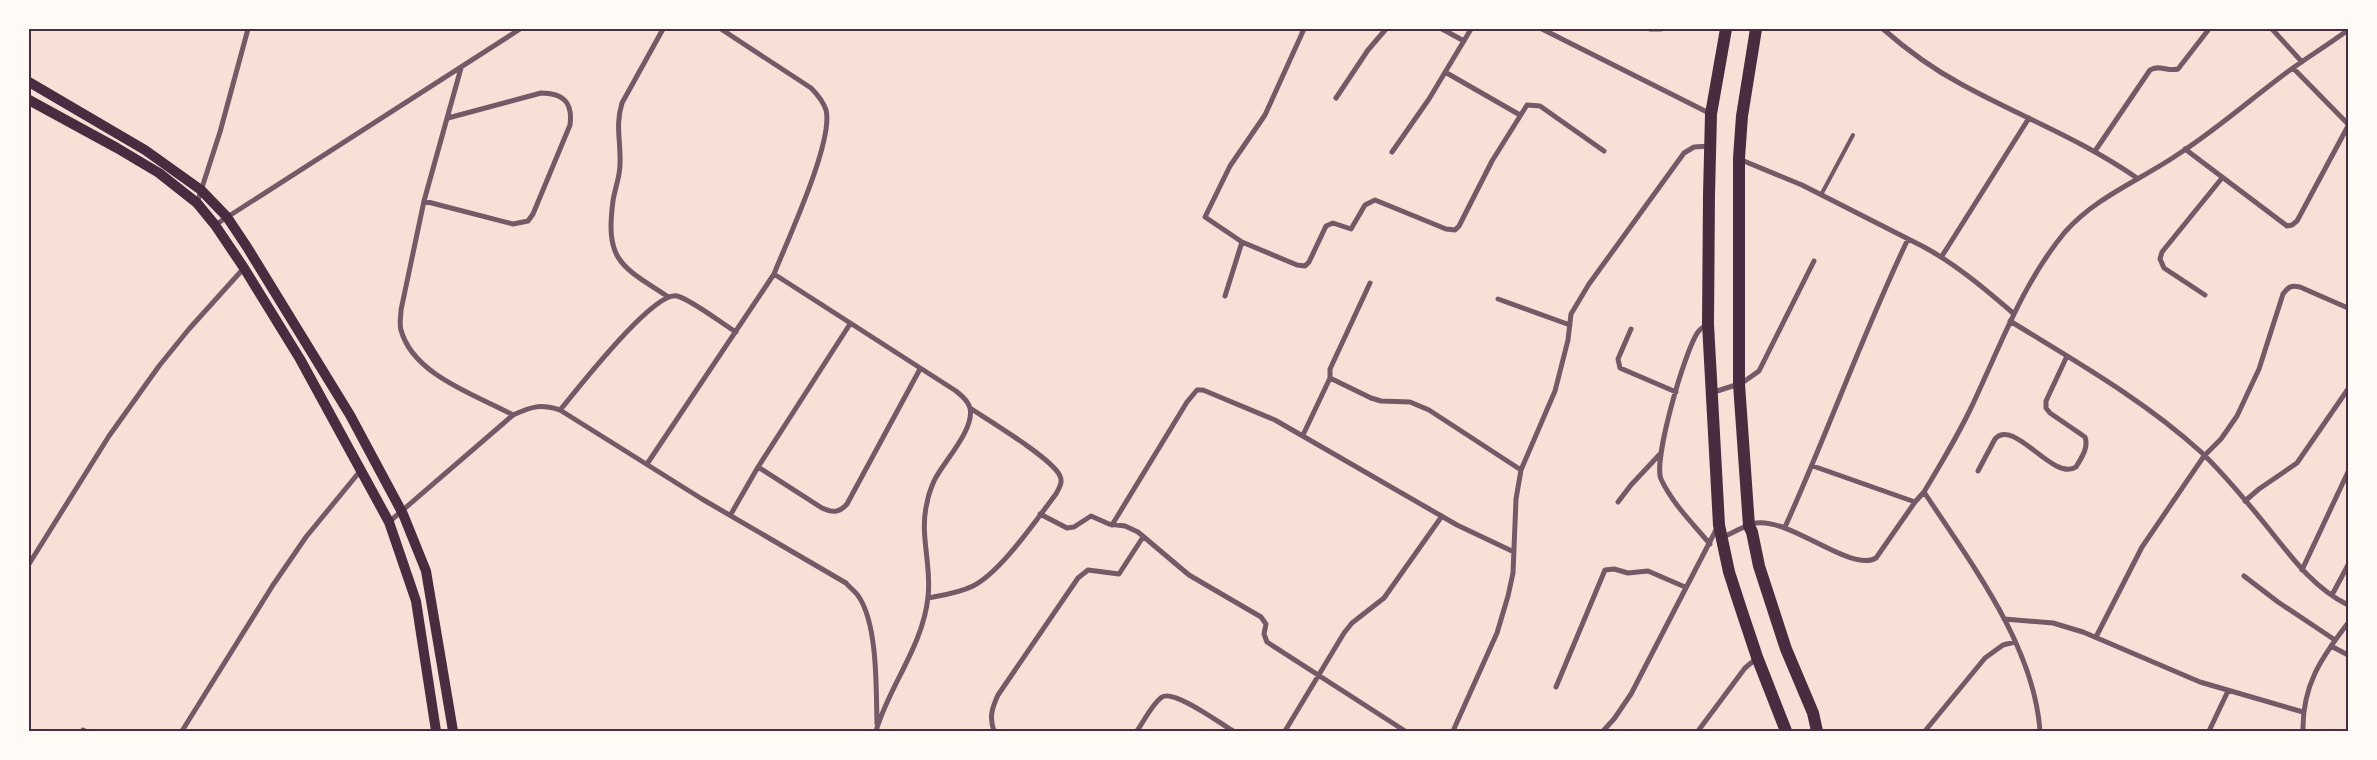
<svg xmlns="http://www.w3.org/2000/svg" width="2377" height="760" font-family="Poppins,sans-serif">
<rect width="100%" height="100%" fill="#f7e1d7"/>
<g fill="none" stroke-linecap="round" stroke-linejoin="round">
<path stroke="#755966" stroke-width="4" d="M1821,195L1853,135"/>
<path stroke="#755966" stroke-width="5" d="M663,29L622,103C615,126 621,141 620,164C620,177 615,188 613,201C605,261 621,266 667,296
M721,29L811,88C818,95 823,101 826,110C834,141 787,241 774,274L956,391C961,395 968,400 970,408C975,430 943,462 934,481C931,488 928,496 927,503C919,534 932,566 928,597C923,646 889,686 876,731
M1304,29L1265,115L1230,166L1205,217L1242,242L1297,265L1305,266L1309,262L1326,226L1333,223L1351,229L1365,205L1375,200L1446,229L1455,230L1459,226L1492,161L1527,105L1540,106L1604,151
M1442,29L1464,41
M1542,29L1709,113
M1650,29H1661
M1883,29C1907,50 1933,69 1961,84C2021,117 2079,138 2137,178
M2272,29L2302,62
M461,68L424,201L401,310C401,316 399,324 401,330C413,375 476,395 513,415
M2293,68L2348,124
M1445,72L1520,115
M1336,98L1368,50L1386,29
M2185,149L2287,226L2292,225L2297,221L2348,126
M2095,151L2150,70C2159,64 2168,72 2178,69L2209,29
M1392,152L1429,99L1471,29
M1739,159L1802,185L1924,247C1957,265 1985,289 2013,313
M424,201L513,224L528,221L533,214L570,125C573,102 563,93 541,93L448,118
M197,203L220,132L248,29
M215,225L520,29
M1942,256L2029,118
M1370,283L1330,369V378L1371,398L1381,401L1410,402L1429,410L1521,470
M2205,295L2164,268L2160,259L2162,252L2222,178
M1225,296L1242,242
M1498,299L1570,325
M2010,321C2075,361 2144,400 2201,452C2226,476 2248,503 2269,529C2292,558 2314,588 2348,605
M1707,324C1704,327 1700,329 1698,332C1685,350 1653,460 1661,479C1672,503 1693,524 1710,544
M1631,329L1618,359L1620,368L1676,392
M1714,392L1742,383L1759,371L1814,261
M560,410C577,390 653,291 677,296C692,300 721,323 736,332
M1303,435L1330,378
M647,464L774,274
M1813,466L1915,502L1924,492
M758,467L822,508C833,513 839,513 847,504L920,369
M1978,471L1995,439C2014,417 2053,482 2076,467C2081,458 2089,448 2085,437L2050,413L2046,408V401L2067,356
M2245,501L2259,489L2297,463L2348,389
M1618,502L1631,485L1660,454
M731,514L758,467L850,324
M1040,514L1067,528L1074,527L1091,516L1109,524L1125,526L1138,532L1189,575L1261,617L1266,624L1264,634L1267,642L1405,731
M389,522L513,415C533,406 540,404 560,410L702,499L846,583C850,588 856,592 859,597C878,626 876,690 877,724
M1112,525L1187,402L1197,390H1203L1275,420L1457,525L1514,552
M1785,527C1828,432 1863,333 1908,239
M1723,537C1733,533 1745,525 1756,523C1791,518 1851,573 1876,558L1915,502
M29,564L109,436L159,366L189,329L244,268
M2302,570L2348,472
M2244,576L2278,602L2335,640
M2332,595L2348,565
M928,598C944,595 959,593 973,586C1001,572 1036,520 1056,494C1059,488 1063,483 1060,476C1053,459 988,420 970,408
M2004,619L2053,623L2083,632L2200,682L2303,712
M2096,637L2142,547L2204,456L2221,439L2237,416L2259,369L2283,294C2288,287 2291,285 2300,287L2348,308
M2331,646L2348,655
M1556,687L1605,570L1614,569L1628,573L1648,571L1685,587
M83,730L85,731
M182,731L273,585L306,537L361,470
M994,731C989,717 992,708 998,695L1078,578L1088,570L1119,574L1143,537
M1137,731C1144,721 1152,704 1162,697C1174,689 1221,724 1233,731
M1285,731L1344,633L1352,623L1384,598L1442,516
M1453,731L1497,633L1508,596L1513,573L1516,499L1521,470L1555,391L1568,340L1571,314L1589,284L1684,153L1694,147L1710,146
M1603,731L1614,719L1631,694L1717,528
M1698,731L1745,668L1757,658
M1925,731L1985,658L2003,645L2015,642
M2040,731C2034,645 1970,562 1924,492C1943,460 1962,429 1977,395C2003,339 2025,280 2065,232C2097,196 2141,180 2180,153C2217,129 2251,99 2286,73C2306,58 2328,45 2348,30
M2209,731L2228,691
M2303,731C2302,686 2321,658 2348,623"/>
<path stroke="#4a2c40" stroke-width="10" d="M29,82L145,150L201,190L227,217L247,247L350,415L403,514L426,571L453,731
M29,100L117,148L159,173L197,203L215,225L244,268L300,359L389,522L416,601L436,731"/>
<path stroke="#4a2c40" stroke-width="12" d="M1726,29L1711,114L1709,195L1708,324L1719,525L1729,572L1741,609L1757,657L1786,731
M1756,29L1742,116L1739,158V384L1749,526L1752,532L1759,566L1786,649L1813,713L1817,731"/>
</g>
<rect width="2377" height="760" fill="none" stroke="#fffaf5" stroke-width="60"/>
<rect x="30" y="30" width="2317" height="700" fill="none" stroke="#4a2c40" stroke-width="2"/>
</svg>
